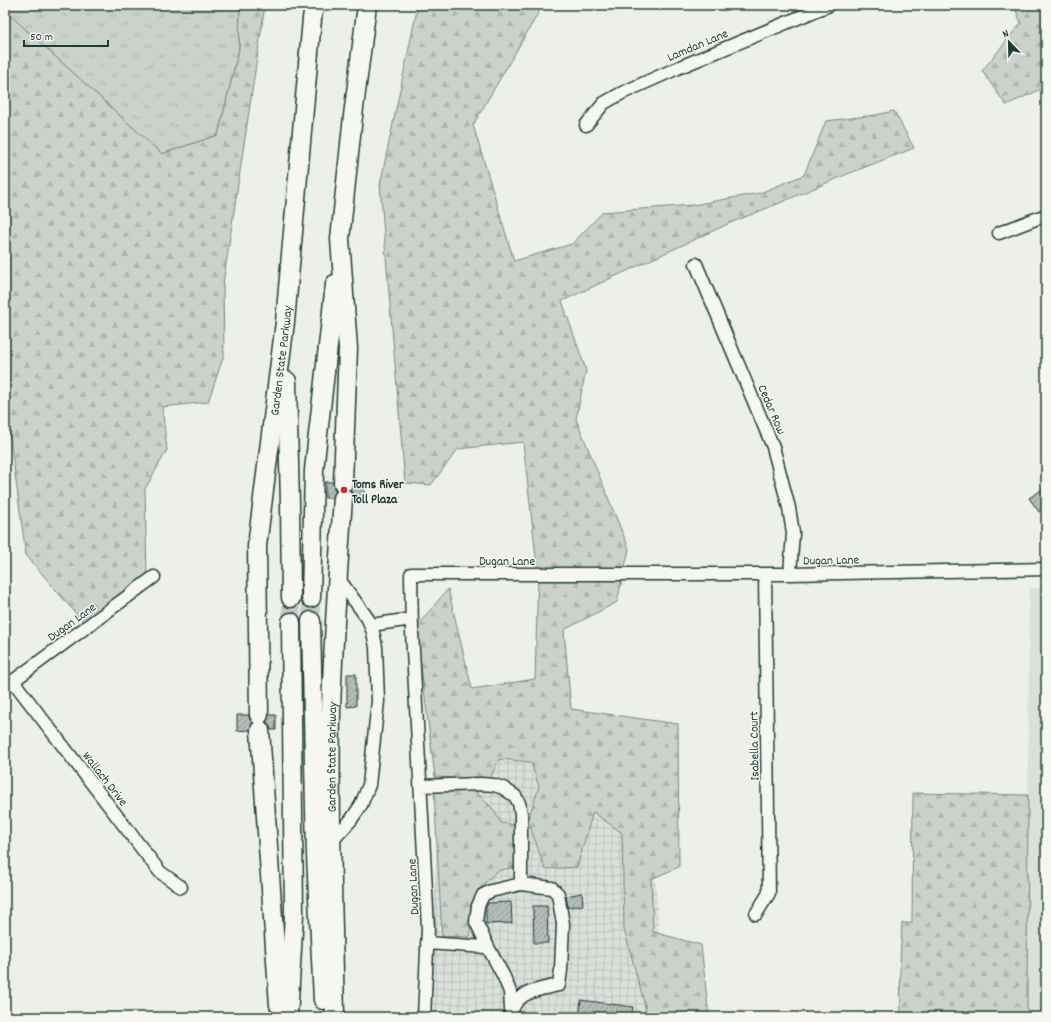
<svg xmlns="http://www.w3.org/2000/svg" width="1051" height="1022" font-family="Dekko,sans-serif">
<defs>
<pattern id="industrial-grid" width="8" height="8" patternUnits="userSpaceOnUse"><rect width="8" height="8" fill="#dce0db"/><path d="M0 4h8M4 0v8" fill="none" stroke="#bcc1bd"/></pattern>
<pattern id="grass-tufts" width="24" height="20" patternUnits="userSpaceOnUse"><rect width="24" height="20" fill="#cbd2cc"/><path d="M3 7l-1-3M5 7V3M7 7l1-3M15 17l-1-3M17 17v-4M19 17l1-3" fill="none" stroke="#aeb5b0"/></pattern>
<pattern id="forest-firs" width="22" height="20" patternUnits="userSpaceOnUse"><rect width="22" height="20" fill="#cbd2cc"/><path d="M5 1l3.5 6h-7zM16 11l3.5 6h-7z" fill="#aeb5b0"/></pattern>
<pattern id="building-hatch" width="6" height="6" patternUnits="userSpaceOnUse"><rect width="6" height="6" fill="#b4bdb8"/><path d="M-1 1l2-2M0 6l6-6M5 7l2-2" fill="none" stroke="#929b96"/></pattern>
</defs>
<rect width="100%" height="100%" fill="#edefea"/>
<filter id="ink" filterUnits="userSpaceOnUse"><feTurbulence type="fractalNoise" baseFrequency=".025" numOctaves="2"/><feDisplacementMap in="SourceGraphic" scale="8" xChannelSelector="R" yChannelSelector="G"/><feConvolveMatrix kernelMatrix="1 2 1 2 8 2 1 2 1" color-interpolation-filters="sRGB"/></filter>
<g filter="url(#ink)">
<path fill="#dce0db" d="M1029,588H1046V1017H1027Z"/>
<path fill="url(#industrial-grid)" d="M441,735L647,741L664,1017H430Z"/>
<path fill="url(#grass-tufts)" stroke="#758880" d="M5,5H240L239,49L218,135L162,154L11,16L5,8Z"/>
<path fill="url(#forest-firs)" stroke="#758880" d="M240,5H265L223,284L224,355L208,402L162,407L167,450L145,489L147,578L84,623L26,555L5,401V20L11,16L162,154L218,135L239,49Z
M418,5H543L473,125L514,261L572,244L603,212L693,205L760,193L804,175L826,121L876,115L894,111L914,148L850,173L770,207L730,223L562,301L586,370L576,419L629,549L617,602L564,630L571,709L678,724L679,867L651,879L653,932L701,945L709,1017H648L624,929L622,833L593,812L577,867L545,869L528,820L539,787L531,762L499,759L489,780L435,777L416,627L448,589L472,689L535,679L538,574L523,442L458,449L431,485L405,483L380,185Z
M1014,5H1046V87L1006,105L982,71L1021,23Z
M471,787L493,809L501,823L517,825L519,866L497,871L482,886L471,903L470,937L442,936L434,790Z
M913,793L1028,795L1027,1017H901L900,963L902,923H912Z"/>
<path fill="url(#building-hatch)" stroke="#1f3d34" d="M325,482H333L334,488L336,491L332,498H325Z
M354,483H364V499L353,498V494L350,490Z
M1046,487V508L1039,512L1029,498Z
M347,674H356V706L347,707Z
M237,715H249L250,720L253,723L250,730L237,731Z
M269,715H276V730H271L269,724L266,722Z
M582,893L583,905L568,907L566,896Z
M511,902L512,923L486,924V907L488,903Z
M533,906H547L548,943H534Z
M581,1000L633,1007L631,1017H579Z"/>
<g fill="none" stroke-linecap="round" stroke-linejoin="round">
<path stroke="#c4cbc6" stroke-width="18" stroke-dasharray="18 9" stroke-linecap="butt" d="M291,598V622
M311,621V598"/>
<g stroke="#1f3d34" stroke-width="15">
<path id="minor" d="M586,125L604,103L622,93L680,67L829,5
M999,233L1046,215
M696,264L773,447L789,508L793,533L790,574
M371,625L412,619
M13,681L160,872L181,887
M5,687L154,577
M420,786L481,784L494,785L503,788L515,796L519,803L521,814V884
M332,841L351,820L361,805L369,785L378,701L376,647L373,632L368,619L338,578
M756,914L769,893L765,574
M427,943L485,947L489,949L504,977L510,992L511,1009
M489,949L476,922L478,906L483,895L491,891L521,884L552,888L558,894L563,924L561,970L559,985C538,990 514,991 510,1017
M424,1017L428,928L412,632L411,574H790L1046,569"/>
</g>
<g stroke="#1f3d34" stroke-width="21">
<g id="highway">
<path d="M287,381L290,504L291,598"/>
<path d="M343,483L348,348L340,239L353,116L367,5"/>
<path d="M311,598L314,470L335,284"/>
<path d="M311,621L316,856L323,1000"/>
<path id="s1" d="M259,715L257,546L285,322L312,19L314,5"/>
<path d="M260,730L279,1005"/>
<path d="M288,1017L294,914L291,622"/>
<path id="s2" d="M335,1017C333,916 329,814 331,712C333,641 338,569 343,498"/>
</g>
</g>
<use href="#minor" stroke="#f6f6f2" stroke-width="12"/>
<use href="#highway" stroke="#f6f6f2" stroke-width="18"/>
</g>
</g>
<circle fill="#c8321e" stroke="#f6f6f2" stroke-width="1.5" cx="344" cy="490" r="4"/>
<g text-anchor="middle" stroke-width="3" stroke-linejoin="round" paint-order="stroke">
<g font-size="13" fill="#1f3d34" stroke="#f6f6f2">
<text transform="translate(697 44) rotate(-23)" y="5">Lamdan Lane</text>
<text dy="5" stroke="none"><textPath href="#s1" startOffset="356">Garden State Parkway</textPath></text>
<text transform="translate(773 409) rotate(67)" y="5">Cedar Row</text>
<text transform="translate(831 559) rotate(-1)" y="5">Dugan Lane</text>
<text x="507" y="565">Dugan Lane</text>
<text transform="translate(71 621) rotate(-36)" y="5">Dugan Lane</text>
<text transform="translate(753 746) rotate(-91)" y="5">Isabella Court</text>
<text dy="5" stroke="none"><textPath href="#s2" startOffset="260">Garden State Parkway</textPath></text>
<text transform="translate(106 778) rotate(52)" y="5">Wallach Drive</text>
<text transform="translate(412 887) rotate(-93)" y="5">Dugan Lane</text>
</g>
<g font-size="13" font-weight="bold" fill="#1f3d34" stroke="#f6f6f2" text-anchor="start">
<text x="352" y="488">Toms River<tspan x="352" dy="15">Toll Plaza</tspan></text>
</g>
</g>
<rect width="1051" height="1022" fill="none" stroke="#f6f6f2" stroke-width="20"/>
<rect x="10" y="10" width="1031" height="1002" fill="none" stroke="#1f3d34" stroke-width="1.5" filter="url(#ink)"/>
<g transform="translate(1009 42) rotate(337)" stroke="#f6f6f2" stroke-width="3" paint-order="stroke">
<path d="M0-3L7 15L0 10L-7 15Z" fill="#1f3d34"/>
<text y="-6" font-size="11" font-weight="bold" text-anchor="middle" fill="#1f3d34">N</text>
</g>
<path d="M24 40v6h84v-6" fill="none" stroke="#1f3d34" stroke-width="2"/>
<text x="30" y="40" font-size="12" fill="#1f3d34" stroke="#f6f6f2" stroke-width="3" paint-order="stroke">50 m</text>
</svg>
